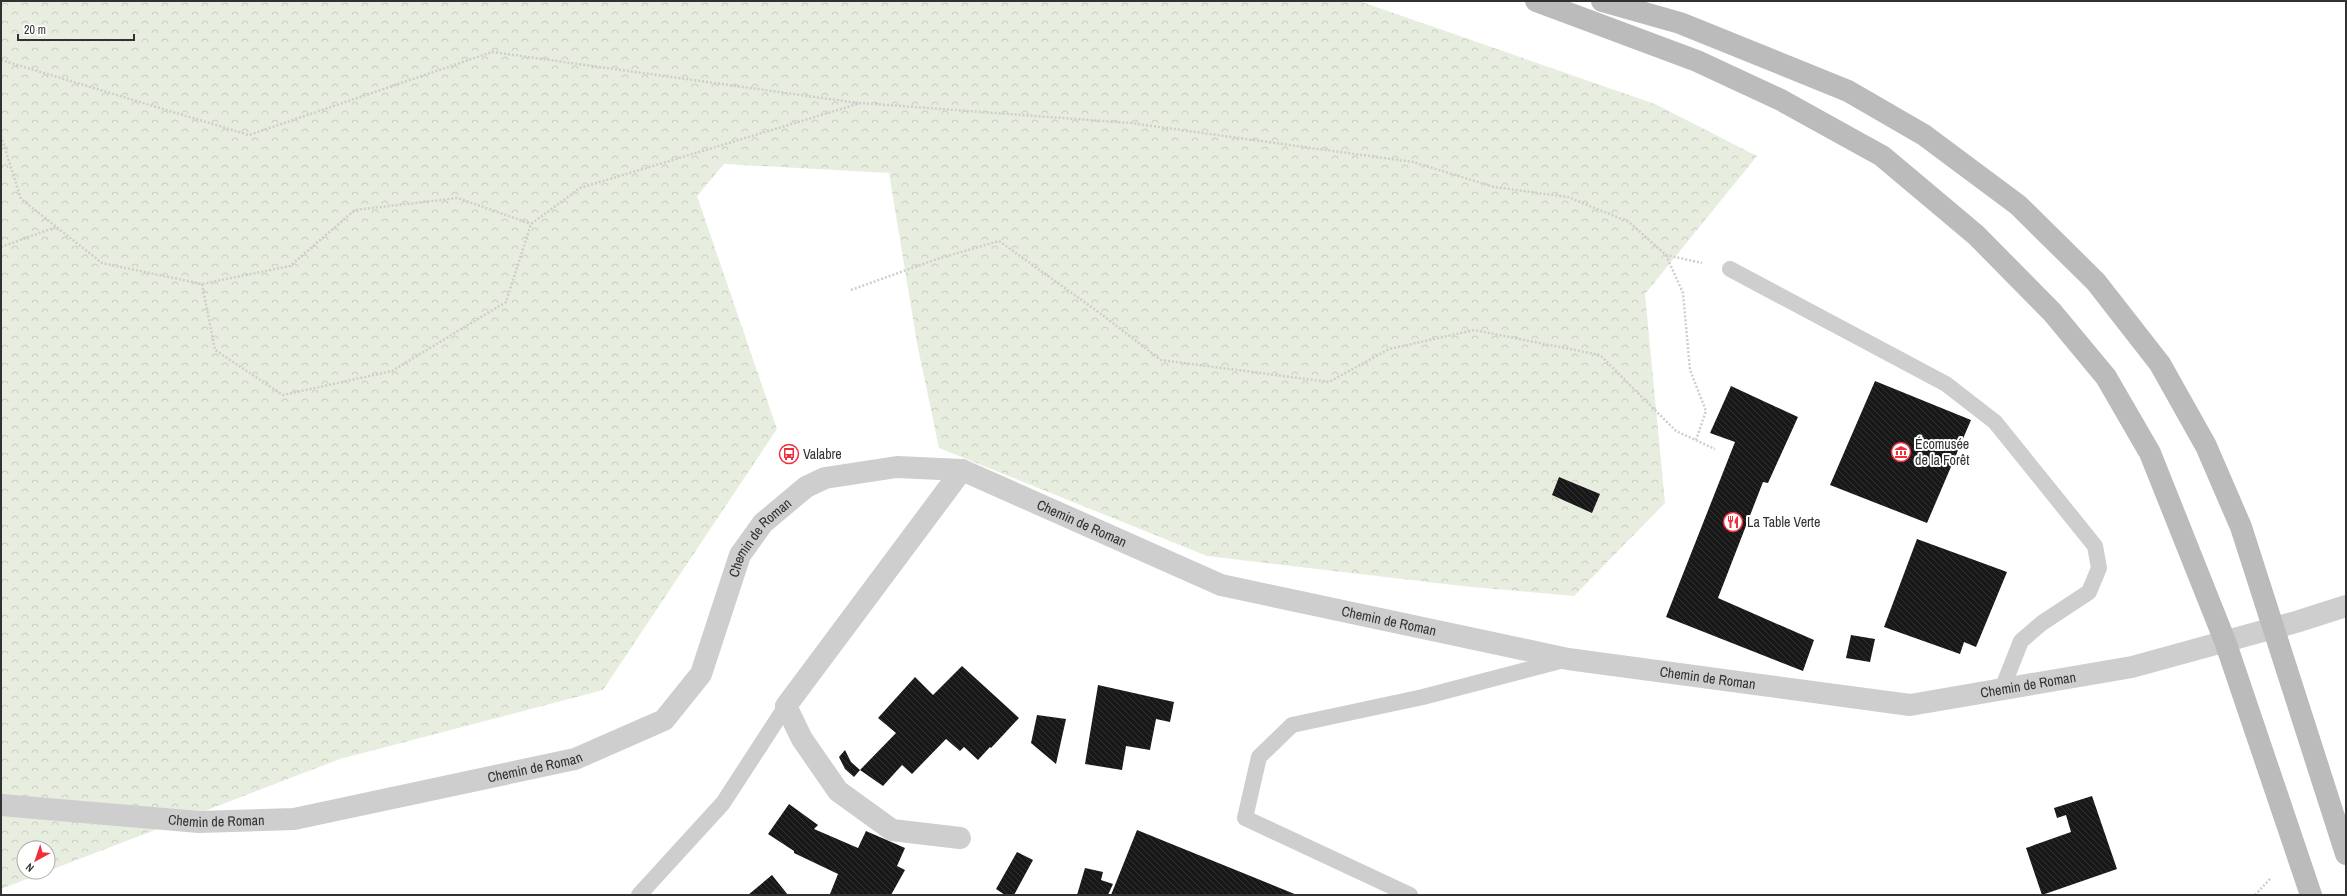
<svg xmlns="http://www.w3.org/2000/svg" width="2347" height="896" font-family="'Archivo Narrow',sans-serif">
<defs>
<pattern id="forest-crowns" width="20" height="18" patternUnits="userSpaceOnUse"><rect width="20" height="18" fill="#e8eedf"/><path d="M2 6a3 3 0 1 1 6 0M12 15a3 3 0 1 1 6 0" fill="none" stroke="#c7cdc0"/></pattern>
<pattern id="building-back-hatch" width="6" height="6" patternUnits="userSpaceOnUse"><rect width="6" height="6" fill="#181818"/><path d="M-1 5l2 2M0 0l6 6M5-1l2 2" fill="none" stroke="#313131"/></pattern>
</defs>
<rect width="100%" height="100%" fill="#fff"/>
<path fill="url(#forest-crowns)" d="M1,1H1359L1655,104L1757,156L1645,294L1665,503L1574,596L1462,586L1207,556L939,448L917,343L889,173L724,164L697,196L777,429L603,690L340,759L48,871V848H24V872H45L1,889Z"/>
<path fill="url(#building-back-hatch)" d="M1875,381L1971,420L1927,523L1830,485Z
M1731,386L1798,417L1768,483L1763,482L1718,598L1814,640L1803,671L1666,617L1735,442L1710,433Z
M1559,477L1600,494L1592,513L1552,495Z
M1917,539L2007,572L1976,647L1964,642L1960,654L1884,627Z
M1851,635L1875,639L1870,662L1846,658Z
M962,666L1019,718L991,748L990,747L978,760L964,747L960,751L946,739L912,774L902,765L883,786L860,770L896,733L878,718L915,677L933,695Z
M1098,685L1174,702L1170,722L1156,719L1150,750L1126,746L1122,770L1085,764Z
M1037,715L1066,719L1056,764L1031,743Z
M845,750L851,762L860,770L854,777L845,769L839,757Z
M2092,796L2117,869L2042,895L2026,848L2071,832L2066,815L2057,818L2054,808Z
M789,804L818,825L814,829L858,848L866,831L905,848L897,866L905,870L891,895L830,894L838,874L794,853V851L768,834Z
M1137,830L1297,895H1111Z
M1017,852L1033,860L1014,895H1005L996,889Z
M1085,868L1103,872L1101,880L1113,884L1108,895H1077Z
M772,875L788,895H748Z"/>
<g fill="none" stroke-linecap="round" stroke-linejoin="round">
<path stroke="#cecece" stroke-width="2.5" stroke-dasharray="2 2" stroke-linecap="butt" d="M1,60L249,135L492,52L858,103
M1,136L21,199L102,263L202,284L290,266L355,210L458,198L531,224
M1,247L56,227
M1666,255L1683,293L1690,370L1706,411L1696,440
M202,284L215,350L283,395L392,371L506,302L531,224L580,188L861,103L1130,123L1413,162L1494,187L1568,197L1629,222L1666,255L1702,263
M851,290L937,259L999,241L1097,311L1161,360L1329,382L1389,349L1474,330L1600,355L1676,431L1715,449
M2255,895L2271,878"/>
<path stroke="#cecece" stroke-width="16" d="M1730,269L1946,384L1995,422L2095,546L2099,568L2089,592L2042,623L2021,641L2002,689
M639,895L723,803L786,706
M1410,895L1245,818L1259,757L1292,725L1423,697L1564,660"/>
<g stroke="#cecece" stroke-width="22">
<path id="s1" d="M1,805L199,822L294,819L575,759L664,720L701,674L740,555L763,523L806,487L825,478L897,467L962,470L1221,585L1568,659L1910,705L2132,667L2296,622L2346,606"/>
<path d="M960,838L892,830L838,791L802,739L786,706L962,470"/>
</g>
<path stroke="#bbb" stroke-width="22" d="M1536,1L1697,61L1781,100L1882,156L1976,235L2052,312L2106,377L2150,453L2225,641L2311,895
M1602,1L1680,23L1848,91L1924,135L2018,205L2096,282L2160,364L2206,446L2241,527L2346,854"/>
</g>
<defs>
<g id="museum-ring" transform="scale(1)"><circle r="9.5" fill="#fff" stroke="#ed2f3e" stroke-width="1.5"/><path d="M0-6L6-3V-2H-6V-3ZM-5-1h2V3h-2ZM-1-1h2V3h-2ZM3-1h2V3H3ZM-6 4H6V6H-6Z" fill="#ed2f3e"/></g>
<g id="bus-ring" transform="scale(1)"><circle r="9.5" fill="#fff" stroke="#ed2f3e" stroke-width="1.5"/><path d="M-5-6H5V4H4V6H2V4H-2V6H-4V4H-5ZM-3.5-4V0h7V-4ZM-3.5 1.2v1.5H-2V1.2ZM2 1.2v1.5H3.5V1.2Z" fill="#ed2f3e"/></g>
<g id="restaurant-ring" transform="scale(1)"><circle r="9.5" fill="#fff" stroke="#ed2f3e" stroke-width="1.5"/><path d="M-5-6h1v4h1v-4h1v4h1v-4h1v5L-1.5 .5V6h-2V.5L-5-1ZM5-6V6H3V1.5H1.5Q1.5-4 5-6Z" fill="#ed2f3e"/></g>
</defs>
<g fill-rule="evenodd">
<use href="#museum-ring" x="1901" y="452"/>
<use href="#bus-ring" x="789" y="454"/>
<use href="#restaurant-ring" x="1733" y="522"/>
</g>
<g text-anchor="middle" stroke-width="4" stroke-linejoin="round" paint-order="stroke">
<g font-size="14" fill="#313131" stroke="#fff" text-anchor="start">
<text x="1915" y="449">Écomusée<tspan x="1915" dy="16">de la Forêt</tspan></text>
<text x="803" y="459">Valabre</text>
<text x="1747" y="527">La Table Verte</text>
</g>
<g font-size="14" fill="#313131" stroke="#fff">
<text dy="5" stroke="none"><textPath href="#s1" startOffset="1248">Chemin de Roman</textPath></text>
<text dy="5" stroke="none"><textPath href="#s1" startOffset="888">Chemin de Roman</textPath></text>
<text dy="5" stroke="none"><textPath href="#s1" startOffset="1572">Chemin de Roman</textPath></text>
<text dy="5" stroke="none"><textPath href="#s1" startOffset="1896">Chemin de Roman</textPath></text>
<text dy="5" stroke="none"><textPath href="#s1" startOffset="2220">Chemin de Roman</textPath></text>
<text dy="5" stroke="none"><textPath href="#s1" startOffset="540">Chemin de Roman</textPath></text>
<text dy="5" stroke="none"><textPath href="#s1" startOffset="216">Chemin de Roman</textPath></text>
</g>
</g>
<rect width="2347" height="896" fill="none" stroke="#313131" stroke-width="4"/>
<g transform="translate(36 860) rotate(220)"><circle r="19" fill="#ffffff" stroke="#adadad"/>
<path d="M0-3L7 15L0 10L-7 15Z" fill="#ed2f3e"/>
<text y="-6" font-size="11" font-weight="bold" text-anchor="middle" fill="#313131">N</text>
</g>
<path d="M18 34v6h116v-6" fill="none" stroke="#313131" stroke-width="2"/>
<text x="24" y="34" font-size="12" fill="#313131" stroke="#ffffff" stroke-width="3" paint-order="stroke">20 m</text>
</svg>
